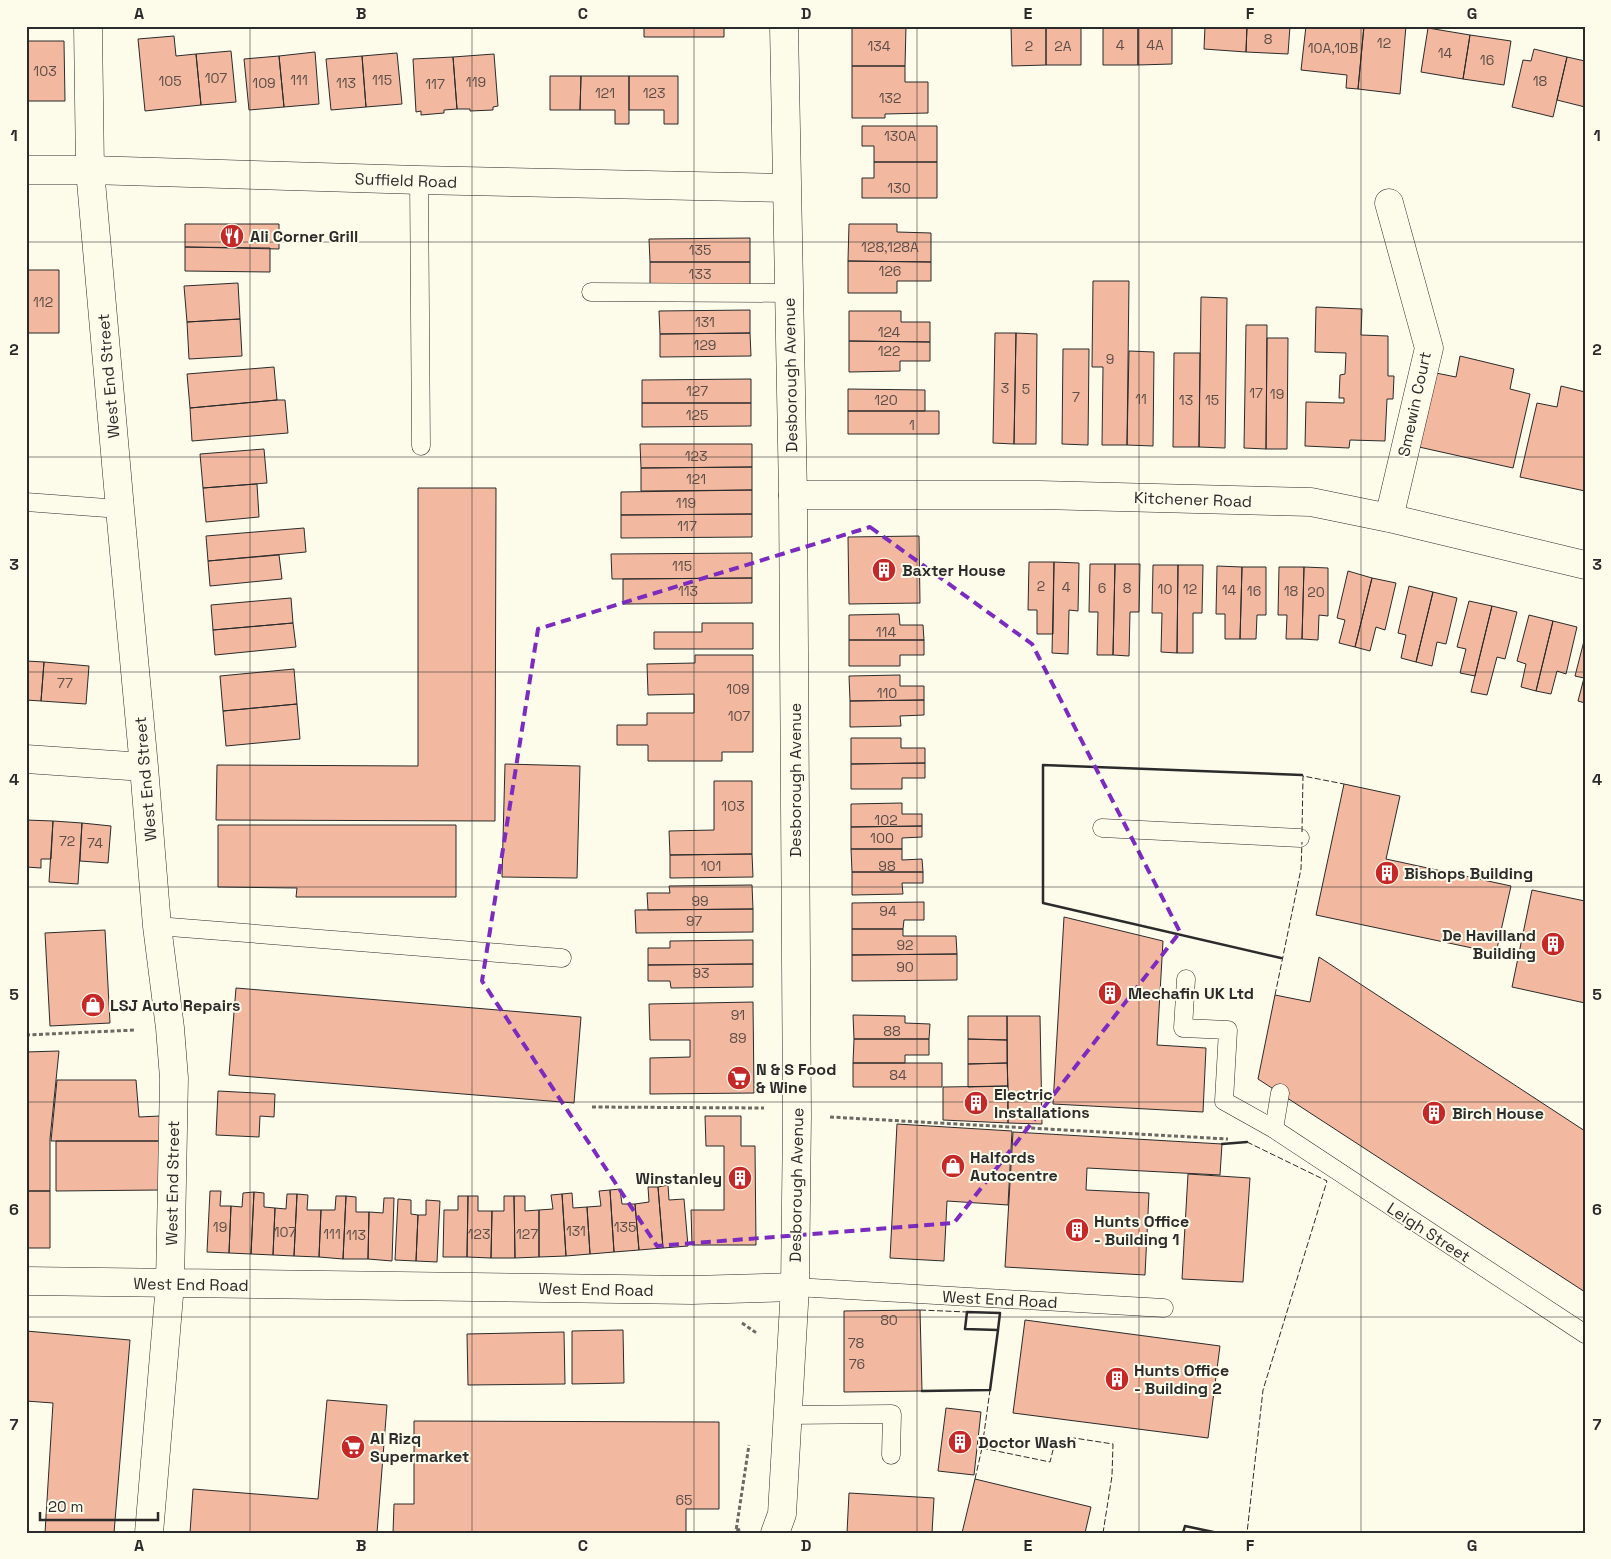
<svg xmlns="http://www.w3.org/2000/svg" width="1611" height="1559" font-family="'Space Grotesk',sans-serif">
<rect width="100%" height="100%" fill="#fdfbea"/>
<path fill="#f2b8a0" stroke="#2b2b2b" d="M644,26H724V37H644Z
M852,26H906L905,66H852Z
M1011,26H1046V65L1012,66Z
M1046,26H1081V65H1046Z
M1103,26H1138V65H1103Z
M1138,26H1172V64L1138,65Z
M1205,26H1247L1246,52L1204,49Z
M1247,26H1290L1288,54L1246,52Z
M1306,26H1364L1358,89L1346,88L1347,75L1301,70Z
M1364,26H1406L1400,94L1358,89Z
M1428,28L1470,35L1463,79L1421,72Z
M1470,35L1511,41L1504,85L1463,79Z
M174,36L176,56L196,54L201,105L145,111L138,39Z
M26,41H64L65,101H26Z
M1534,49L1567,57L1553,117L1512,107L1523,60L1531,61Z
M231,51L236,102L201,105L196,54Z
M315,52L319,104L284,107L279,56Z
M397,53L402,104L366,107L362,56Z
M494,54L498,106L493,107V110L470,111V109H457L453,57Z
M279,56L284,107L249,110L244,59Z
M362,56L366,107L331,110L326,59Z
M453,57L457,109L444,110V113L421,115V111L416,112L413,59Z
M1567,57L1585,61V107L1557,100Z
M852,66H905V82H928V113L885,114V118H852Z
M550,76H581L580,110H550Z
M581,76H629V124H615V110H580Z
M629,76H678V124H664V110H629Z
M862,126H937V162H874V146H862Z
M874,162H937V198H862V178H874Z
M185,224H279V249L185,247Z
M849,224H897V232L931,233V262L848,261Z
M750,238V262H650L649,239Z
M185,247L270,248V272L185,271Z
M848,261L931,262V281H897V293H848Z
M650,262H750V285L650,286Z
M26,270H59V333H26Z
M1093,281H1129L1127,445H1102L1103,367H1092Z
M238,283L240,319L187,322L184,286Z
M1201,297L1227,298L1225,448L1199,447Z
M1316,307L1362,309L1361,335L1388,336V376H1394L1393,399H1387L1385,441L1350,440L1349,448L1305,446L1306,402L1344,403V398H1339L1340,375L1345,374L1346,353L1315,352Z
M750,310V333L660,334L659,311Z
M849,311H901V322H930V342L849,341Z
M240,319L242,356L189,359L187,322Z
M1246,325H1267L1266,449L1244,448Z
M750,333L751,356L660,357V334Z
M995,333H1016L1014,444L993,443Z
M1016,333L1037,334L1036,444H1014Z
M1267,338H1288L1287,449H1266Z
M849,341L930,342V361H900V371L849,372Z
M1063,349H1089L1088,445L1062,444Z
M1129,351L1154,352L1153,446L1127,445Z
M1174,353H1200L1199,447H1173Z
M1460,356L1514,369L1510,389L1530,394L1513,468L1419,447L1436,373L1456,377Z
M274,367L277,400L190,408L187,374Z
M751,379V403H642V380Z
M1561,386L1585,392V491L1520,477L1537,403L1557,407Z
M848,389L925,390V411H848Z
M277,400H285L288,433L192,441L190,408Z
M642,403H751V426L642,427Z
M848,411H939V434H848Z
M640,444H752V467L641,468Z
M264,449L267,483L203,488L200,454Z
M752,467V490L641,491V468Z
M257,484L259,517L206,522L203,488Z
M418,488H496L495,821L216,820L217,765L418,766Z
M752,490V514L621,515V492Z
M752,514V537L621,538V515Z
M304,528L306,552L208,561L206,536Z
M919,536L920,603L849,604L848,537Z
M752,553V578L612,579L611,554Z
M279,555L282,579L210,586L208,561Z
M1029,562H1054L1053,634H1037V610H1028Z
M1054,562L1079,563L1078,611L1069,610L1068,654L1052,653Z
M1090,564H1115L1113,655H1097L1098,612H1089Z
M1115,564H1140L1139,612H1130L1129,656L1113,655Z
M1153,565H1178L1177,653L1161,652L1162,613H1152Z
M1178,565H1203L1202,613H1193V653H1177Z
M1217,566L1242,567L1240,639H1225V614H1216Z
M1242,567H1266V615H1257L1256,639H1240Z
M1279,567H1304L1302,639H1286L1287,615H1278Z
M1304,567L1328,568V616L1319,615L1318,640L1302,639Z
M1348,571L1372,578L1355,647L1339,643L1345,620L1337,618Z
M752,578V603L623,604V579Z
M1372,578L1396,583L1385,630L1376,627L1370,651L1355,647Z
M1409,586L1433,592L1416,662L1401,658L1406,635L1398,633Z
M1433,592L1457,598L1446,644L1437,642L1432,666L1416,662Z
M291,598L293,623L213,630L211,605Z
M1469,601L1492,606L1475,676L1460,673L1466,649L1457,647Z
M1492,606L1517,612L1505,659L1497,657L1487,695L1471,692Z
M899,614L900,625H923L924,640H849V615Z
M1529,615L1553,621L1536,691L1521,687L1526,664L1517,661Z
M1553,621L1577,627L1566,674L1557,671L1551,694L1536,691Z
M293,623L296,647L215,655L213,630Z
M702,623H753V649H654V632H702Z
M1585,637V703L1578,701L1584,678L1575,676Z
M849,640H924V655H900V666H849Z
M695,655H753V752H722V761H648V745H617V725H647V713H694V694L648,695L647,664L695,663Z
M26,661L44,662L41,701L26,700Z
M44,662L89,666L86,704L41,701Z
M294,669L297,704L223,711L220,676Z
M900,675V686H924V700L850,701L849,676Z
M924,700V715L900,716L901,726L850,727V701Z
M297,704L300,739L226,746L223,711Z
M851,738H901V748H925V763L851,764Z
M925,763V778H902V789H851V764Z
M505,764L580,766L577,878L502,877Z
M714,781H752V854L670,855L669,831L714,830Z
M1344,784L1400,796L1386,859L1511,886L1496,953L1316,915Z
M902,803V814H922V826L851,827V804Z
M26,820L53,821L51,859H41V868L26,867Z
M53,821L82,823L78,884L49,882Z
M82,823L111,826L108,863L80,861Z
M218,825H456V897H296L297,888L218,887Z
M922,826V837L902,838V849H851V827Z
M851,849H902V860L922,859L923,872H852Z
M752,854L753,877L670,878V855Z
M852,872H923V883H902L903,894L852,895Z
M752,885L753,909L648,910L647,893H670L669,886Z
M1532,890L1585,901V1003L1512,987Z
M924,902V920H904L903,929H852V903Z
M753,909V932L636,933L635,910Z
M1064,917L1163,941L1157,1045L1206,1048L1203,1112L1053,1104Z
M852,929H903V936H956L957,954L852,955Z
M105,930L110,1023L50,1026L45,933Z
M753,940V964L648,965V948H670V941Z
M957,954V980L852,981V955Z
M1319,957L1585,1131V1292L1258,1079L1275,995L1310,1002Z
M753,964V987L671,988L670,981H648V965Z
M236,988L581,1017L574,1103L229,1075Z
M753,1002L754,1093L650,1094V1058L690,1057V1040H650L649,1004Z
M853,1015L905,1016V1023L930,1024L929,1039H854Z
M968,1016H1007V1040L968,1039Z
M1007,1016H1040L1042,1124L1008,1123Z
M854,1039H929V1055H905V1063H853Z
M968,1039L1007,1040V1063L968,1064Z
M59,1051L50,1139V1191H26V1052Z
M853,1063H942V1087H853Z
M1007,1063L1008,1086L968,1087V1064Z
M57,1080H136L139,1117L160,1116V1141H51Z
M1008,1086V1123L943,1120V1087Z
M218,1091L275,1094L274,1117L260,1116L259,1137L216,1135Z
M705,1116H741V1146H755L756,1245H692L691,1210H724V1146H706Z
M897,1124L1012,1131L1008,1205L947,1201L944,1261L890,1258Z
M1013,1132L1222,1144L1220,1175L1087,1168L1086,1190L1149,1193L1145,1275L1005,1267Z
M56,1141H160V1190L56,1191Z
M1188,1174L1250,1178L1243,1282L1182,1279Z
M668,1185L669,1200L684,1199L688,1246L663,1248L658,1187Z
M648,1187H658L663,1248L639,1250L635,1204L649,1202Z
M620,1189L622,1204H635L639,1250L614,1252L610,1190Z
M610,1190L614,1252L590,1254L587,1207L601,1206L599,1191Z
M26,1191H50V1248H26Z
M210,1191H221L220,1206H231L229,1253L207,1252Z
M254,1192L264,1193V1207L275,1208L273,1255L251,1254Z
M254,1192L251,1254L229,1253L231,1206L242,1207L243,1193Z
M572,1193L573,1208L587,1207L590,1254L566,1256L562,1194Z
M287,1194H297L294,1256L273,1255L275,1208L286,1209Z
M297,1194L308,1195L307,1210H321L319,1257L294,1256Z
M562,1194L566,1256L539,1257V1210L553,1209L551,1195Z
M336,1196H346L343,1259L319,1257L321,1210H335Z
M346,1196L356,1197V1212H369L368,1259H343Z
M458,1196H468L467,1257H443L444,1210H458Z
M468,1196H478V1211H492L491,1258L467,1257Z
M504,1196H514L515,1258H491L492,1211H504Z
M514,1196H525V1211L539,1210V1257L515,1258Z
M384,1198H394L392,1261L368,1259L369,1212L383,1213Z
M398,1199L411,1200V1214L418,1215L416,1261L395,1260Z
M426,1200L440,1201L437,1262L416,1261L418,1215H426Z
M920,1310L922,1391L844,1392V1311Z
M1025,1320L1220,1346L1208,1438L1013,1413Z
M623,1330L624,1383L572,1384V1331Z
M26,1331L130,1340L114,1533H45L53,1403L26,1401Z
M564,1332L565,1384L468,1385L467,1334Z
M327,1400L387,1405L377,1533H190L193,1489L318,1499Z
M946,1408L981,1412L974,1475L938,1471Z
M414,1421L719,1422V1509H686V1533H393L394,1504H414Z
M975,1479L1091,1507L1085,1533H962Z
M849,1493L934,1498L932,1533H847Z"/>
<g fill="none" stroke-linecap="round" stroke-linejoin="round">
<g stroke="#2b2b2b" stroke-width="19">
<path id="service" d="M419,180L421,446
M591,292L788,293
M26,502L120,509
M1102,828L1300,838
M157,926L562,958
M1186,979L1183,1028L1228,1030L1224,1101L1274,1129L1585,1334
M1274,1129L1280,1093
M795,1287L1164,1308
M787,1415L892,1414L891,1455"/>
</g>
<g stroke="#2b2b2b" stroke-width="29">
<path id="minor" d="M88,26L90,170L120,509L144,767L157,926L170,1028L174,1078L170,1284L149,1533
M793,495H1040L1311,502L1389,518L1585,565
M1389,518L1429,348L1389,203
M26,759L144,767
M26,1281L692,1290L795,1287"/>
</g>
<g stroke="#2b2b2b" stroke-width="29">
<path id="tertiary" d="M26,170H90L419,180L786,188
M775,1533L782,1514L795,1287L797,1116L793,495L784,26"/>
</g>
<path stroke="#6a6964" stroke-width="3" stroke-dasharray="4 2.5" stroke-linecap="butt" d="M26,1035L136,1030
M592,1107L764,1108
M830,1117L1228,1139
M742,1323L758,1334
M740,1529L736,1531L749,1445"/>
<use href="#service" stroke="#fdfbea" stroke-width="18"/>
<use href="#minor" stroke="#fdfbea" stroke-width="28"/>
<use href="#tertiary" stroke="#fdfbea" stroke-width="28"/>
<path stroke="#2b2b2b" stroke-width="1" stroke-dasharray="6 2.5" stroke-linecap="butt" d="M1302,832L1303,776L1344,784
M1275,995L1301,869L1302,842
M1247,1142L1327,1181L1263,1390L1247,1533
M920,1310L967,1312
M982,1448L1050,1462L1053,1450L1074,1438L1113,1444L1112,1476L1103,1533
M975,1479L982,1448L990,1390"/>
<path stroke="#2b2b2b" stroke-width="2.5" d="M1281,958L1043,903V765L1302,775
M1222,1144L1247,1142
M967,1312L1000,1313L998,1330L965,1329Z
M922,1391L990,1390L998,1330
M1183,1533L1185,1526L1218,1533"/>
</g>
<path fill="none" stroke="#7b2cbf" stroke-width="4" stroke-dasharray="10 6" stroke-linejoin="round" d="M870,527L1032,644L1180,932L954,1223L657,1246L482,981L538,629Z"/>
<path fill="none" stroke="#2b2b2b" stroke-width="1" stroke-opacity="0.55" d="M250,26V1533M472,26V1533M694,26V1533M917,26V1533M1139,26V1533M1361,26V1533M26,242H1585M26,457H1585M26,672H1585M26,887H1585M26,1102H1585M26,1317H1585"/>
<defs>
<g id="restaurant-disc" transform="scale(1.25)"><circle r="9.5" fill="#c62828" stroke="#fdfbea"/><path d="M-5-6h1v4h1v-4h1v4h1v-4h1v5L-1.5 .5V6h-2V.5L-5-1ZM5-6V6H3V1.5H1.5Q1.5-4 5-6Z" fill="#fff"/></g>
<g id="building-disc" transform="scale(1.25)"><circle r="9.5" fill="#c62828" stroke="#fdfbea"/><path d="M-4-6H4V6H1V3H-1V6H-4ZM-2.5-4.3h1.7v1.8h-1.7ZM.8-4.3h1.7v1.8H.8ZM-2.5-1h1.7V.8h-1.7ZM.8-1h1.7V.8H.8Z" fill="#fff"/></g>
<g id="shop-disc" transform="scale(1.25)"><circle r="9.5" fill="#c62828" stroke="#fdfbea"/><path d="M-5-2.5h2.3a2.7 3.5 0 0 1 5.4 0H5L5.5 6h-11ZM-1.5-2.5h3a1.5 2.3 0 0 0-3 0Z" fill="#fff"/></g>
<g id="supermarket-disc" transform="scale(1.25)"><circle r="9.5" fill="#c62828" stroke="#fdfbea"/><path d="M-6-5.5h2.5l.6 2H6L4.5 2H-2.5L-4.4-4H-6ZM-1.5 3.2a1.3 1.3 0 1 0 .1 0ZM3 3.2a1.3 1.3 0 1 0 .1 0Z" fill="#fff"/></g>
</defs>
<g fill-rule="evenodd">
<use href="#restaurant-disc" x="232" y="236"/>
<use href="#building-disc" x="884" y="570"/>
<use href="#building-disc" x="1387" y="873"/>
<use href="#building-disc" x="1553" y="944"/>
<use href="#building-disc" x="1110" y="993"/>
<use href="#shop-disc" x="93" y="1005"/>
<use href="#supermarket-disc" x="739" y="1078"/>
<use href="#building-disc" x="976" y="1103"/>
<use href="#building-disc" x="1434" y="1113"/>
<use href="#shop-disc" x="953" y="1166"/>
<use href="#building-disc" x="740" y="1178"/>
<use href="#building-disc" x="1077" y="1230"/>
<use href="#building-disc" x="1117" y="1379"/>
<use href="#building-disc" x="960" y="1442"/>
<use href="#supermarket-disc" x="353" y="1447"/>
</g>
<g text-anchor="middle" stroke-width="4" stroke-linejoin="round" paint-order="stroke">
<g font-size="14" fill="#5d4e48">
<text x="1268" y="44">8</text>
<text x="1384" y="48">12</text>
<text x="1120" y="50">4</text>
<text x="1155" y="50">4A</text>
<text x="879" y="51">134</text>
<text x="1029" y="51">2</text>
<text x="1063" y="51">2A</text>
<text x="1333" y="53">10A,10B</text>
<text x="1445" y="58">14</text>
<text x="1487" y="65">16</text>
<text x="45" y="76">103</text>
<text x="216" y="83">107</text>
<text x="299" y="85">111</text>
<text x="382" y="85">115</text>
<text x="170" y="86">105</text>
<text x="1540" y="86">18</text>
<text x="476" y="87">119</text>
<text x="264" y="88">109</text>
<text x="346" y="88">113</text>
<text x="435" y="89">117</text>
<text x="605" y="98">121</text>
<text x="654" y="98">123</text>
<text x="890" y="103">132</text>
<text x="900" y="141">130A</text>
<text x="899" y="193">130</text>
<text x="890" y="252">128,128A</text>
<text x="700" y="255">135</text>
<text x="890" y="276">126</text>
<text x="700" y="279">133</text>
<text x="43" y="307">112</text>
<text x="705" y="327">131</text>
<text x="889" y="337">124</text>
<text x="705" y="350">129</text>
<text x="889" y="356">122</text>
<text x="1110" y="364">9</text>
<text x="1005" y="393">3</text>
<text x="1026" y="394">5</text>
<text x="697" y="396">127</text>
<text x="1256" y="398">17</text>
<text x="1277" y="399">19</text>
<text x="1076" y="402">7</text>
<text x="1141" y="404">11</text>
<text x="886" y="405">120</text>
<text x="1186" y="405">13</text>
<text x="1212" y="405">15</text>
<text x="697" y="420">125</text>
<text x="912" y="430">1</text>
<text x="696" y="461">123</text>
<text x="696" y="484">121</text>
<text x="686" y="508">119</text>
<text x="687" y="531">117</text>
<text x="682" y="571">115</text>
<text x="1041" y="591">2</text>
<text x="1066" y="592">4</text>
<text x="1102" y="593">6</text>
<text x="1127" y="593">8</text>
<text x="1165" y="594">10</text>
<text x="1190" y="594">12</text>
<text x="1229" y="595">14</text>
<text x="688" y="596">113</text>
<text x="1254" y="596">16</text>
<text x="1291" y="596">18</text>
<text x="1316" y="597">20</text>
<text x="886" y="637">114</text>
<text x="65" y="688">77</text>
<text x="738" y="694">109</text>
<text x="887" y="698">110</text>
<text x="739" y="721">107</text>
<text x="733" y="811">103</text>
<text x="886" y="825">102</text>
<text x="882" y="843">100</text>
<text x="67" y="846">72</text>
<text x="95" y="848">74</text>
<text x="711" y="871">101</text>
<text x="887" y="871">98</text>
<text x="700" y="906">99</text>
<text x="888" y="916">94</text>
<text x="694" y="926">97</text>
<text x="905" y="950">92</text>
<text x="905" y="972">90</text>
<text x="701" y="978">93</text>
<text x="738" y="1020">91</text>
<text x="892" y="1036">88</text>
<text x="738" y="1043">89</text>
<text x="898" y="1080">84</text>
<text x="220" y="1232">19</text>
<text x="625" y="1232">135</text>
<text x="576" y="1236">131</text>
<text x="285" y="1237">107</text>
<text x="332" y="1239">111</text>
<text x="479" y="1239">123</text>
<text x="527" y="1239">127</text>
<text x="356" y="1240">113</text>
<text x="889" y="1325">80</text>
<text x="856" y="1348">78</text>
<text x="857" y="1369">76</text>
<text x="684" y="1505">65</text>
</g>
<g font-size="16" fill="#2b2b2b" stroke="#fdfbea">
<text transform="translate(406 180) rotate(2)" y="6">Suffield Road</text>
<text transform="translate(790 375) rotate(-91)" y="6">Desborough Avenue</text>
<text transform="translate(108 376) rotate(-95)" y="6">West End Street</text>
<text transform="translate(1414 404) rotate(-78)" y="6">Smewin Court</text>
<text transform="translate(1193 499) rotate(2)" y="6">Kitchener Road</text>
<text transform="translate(145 779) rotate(-95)" y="6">West End Street</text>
<text transform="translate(795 780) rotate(-90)" y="6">Desborough Avenue</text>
<text transform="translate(172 1183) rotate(-89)" y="6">West End Street</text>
<text transform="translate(796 1185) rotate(-89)" y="6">Desborough Avenue</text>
<text transform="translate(1429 1232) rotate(33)" y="6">Leigh Street</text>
<text transform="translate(191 1284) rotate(1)" y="6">West End Road</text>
<text transform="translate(596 1289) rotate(1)" y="6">West End Road</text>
<text transform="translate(1000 1299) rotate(3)" y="6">West End Road</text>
</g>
<g font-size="16" font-weight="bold" fill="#2b2b2b" stroke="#fdfbea" text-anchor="start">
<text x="250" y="242">Ali Corner Grill</text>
<text x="902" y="576">Baxter House</text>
<text x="1404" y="879">Bishops Building</text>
<text x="1536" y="941" text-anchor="end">De Havilland<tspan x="1536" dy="18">Building</tspan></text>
<text x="1128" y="999">Mechafin UK Ltd</text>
<text x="110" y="1011">LSJ Auto Repairs</text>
<text x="756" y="1075">N &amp; S Food<tspan x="756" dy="18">&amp; Wine</tspan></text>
<text x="994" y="1100">Electric<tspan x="994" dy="18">Installations</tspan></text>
<text x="1452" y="1119">Birch House</text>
<text x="970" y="1163">Halfords<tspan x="970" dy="18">Autocentre</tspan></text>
<text x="722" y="1184" text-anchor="end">Winstanley</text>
<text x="1094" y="1227">Hunts Office<tspan x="1094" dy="18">- Building 1</tspan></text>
<text x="1134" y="1376">Hunts Office<tspan x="1134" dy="18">- Building 2</tspan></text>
<text x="370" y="1444">Al Rizq<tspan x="370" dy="18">Supermarket</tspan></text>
<text x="978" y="1448">Doctor Wash</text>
</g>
</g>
<rect width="1611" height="1559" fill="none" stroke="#fdfbea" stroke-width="55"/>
<path d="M40 1512v8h118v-8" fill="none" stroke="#2b2b2b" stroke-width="2.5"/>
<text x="48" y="1512" font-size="15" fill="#2b2b2b" stroke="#fdfbea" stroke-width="4" paint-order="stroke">20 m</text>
<rect x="28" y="28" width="1556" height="1504" fill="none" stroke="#2b2b2b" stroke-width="2"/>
<g font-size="16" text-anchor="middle" font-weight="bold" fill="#2b2b2b">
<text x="139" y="19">A</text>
<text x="361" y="19">B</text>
<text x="583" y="19">C</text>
<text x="806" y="19">D</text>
<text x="1028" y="19">E</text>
<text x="1250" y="19">F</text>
<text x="1472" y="19">G</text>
<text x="14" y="141">1</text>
<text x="1597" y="141">1</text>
<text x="14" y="355">2</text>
<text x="1597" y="355">2</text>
<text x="14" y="570">3</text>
<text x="1597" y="570">3</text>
<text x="14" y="785">4</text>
<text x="1597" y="785">4</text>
<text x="14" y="1000">5</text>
<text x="1597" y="1000">5</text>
<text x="14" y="1215">6</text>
<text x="1597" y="1215">6</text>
<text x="14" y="1430">7</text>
<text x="1597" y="1430">7</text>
<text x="139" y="1551">A</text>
<text x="361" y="1551">B</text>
<text x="583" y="1551">C</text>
<text x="806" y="1551">D</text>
<text x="1028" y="1551">E</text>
<text x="1250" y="1551">F</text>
<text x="1472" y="1551">G</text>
</g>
</svg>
